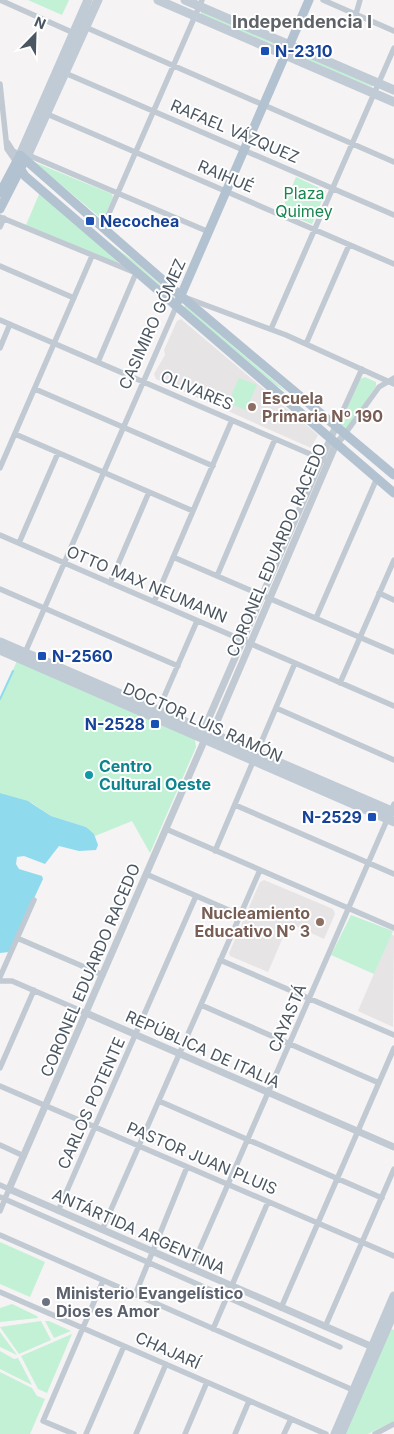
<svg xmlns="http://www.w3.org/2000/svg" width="394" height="1434" font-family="Inter,sans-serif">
<rect width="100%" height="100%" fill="#f5f3f3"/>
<path fill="#e6e4e5" d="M181,319L318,435L311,448L156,379L154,374L165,355L164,350L177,321Z
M264,880L333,909L335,914L324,939L289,923L268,972L230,956L229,953L260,882Z
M391,934L394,936L393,1027L358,1011Z"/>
<path fill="#c3f1d5" d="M28,0H69L62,15Z
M201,11L282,46V48L201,15Z
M292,50L372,85V87L291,54Z
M34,162L112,194L113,197L103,220Z
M296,177L326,191L312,224L281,212Z
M40,192L118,261V263L26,225Z
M108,242L134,261L175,298L174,299Z
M185,305L287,392L274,384L184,308Z
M365,377L376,382V386L346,429L340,424L360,379Z
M239,378L257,385L246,410L228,403Z
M17,661L195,739L196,747L150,853L132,821L95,836L86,827L51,816L32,803L0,793V699Z
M351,915L393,931L374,974L331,955Z
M0,1242L45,1262L30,1297L0,1284Z
M12,1304L37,1316L38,1318L0,1322V1308Z
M41,1321L51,1340L19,1354L0,1327Z
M45,1321H49L71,1331L54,1338Z
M390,1328L394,1330V1421L368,1434H345Z
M0,1332L17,1355L0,1347Z
M72,1334L47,1393L38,1389L21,1356Z
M0,1351L14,1359L18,1358L32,1385L0,1369Z
M0,1372L32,1388L37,1396L45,1399L30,1434H0Z"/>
<path fill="#90daee" d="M0,793L28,801L51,816L86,827L94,834L98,845L96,850L79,851L59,846L45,864L24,856L17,857L16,864L19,869L42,876L43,879L9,952L0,953Z"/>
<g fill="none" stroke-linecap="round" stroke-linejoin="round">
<path stroke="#90daee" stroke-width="2" d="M0,699L13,671"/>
<path stroke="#c1cad2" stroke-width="5.5" d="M0,0L76,34
M323,0L394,31
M356,14L360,0
M85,27L394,162
M65,73L394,215
M0,84L7,149L16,162
M47,114L394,264
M8,143L13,151L20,155
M28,155L209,232
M0,217L136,273L98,362
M0,227L4,218
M103,227L202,0
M0,266L74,298
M184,297L286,335L394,384
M0,320L324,460
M271,329L394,48
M306,344L349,245
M0,348L10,324
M35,389L213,466
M336,426L362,369
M15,434L193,511
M345,434L379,387L394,378
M0,468L92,256
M0,535L394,706
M19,543L58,453
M173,557L394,652
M217,576L275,439
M110,583L149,492
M0,589L178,666
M379,593L394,600
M154,602L232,420
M316,618L377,478
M24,655L176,307
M340,683L394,560
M276,708L394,760
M157,713L197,621
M235,805L394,874
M166,829L394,928
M215,851L295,663
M146,874L240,915
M17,938L103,975
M220,960L394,1035
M0,977L34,900
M0,981H12L86,1013
M201,1005L379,1083
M0,1068L34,990
M0,1086L394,1256
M159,1101L382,1198
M0,1145L24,1156
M0,1185L9,1189L0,1211
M0,1197L340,1347
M58,1211L196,896
M102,1230L260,870
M0,1235L353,1390
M191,1269L394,804
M0,1292L326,1434
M135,1295L187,1167
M281,1308L394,1048
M325,1327L394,1169
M213,1329L268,1202
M74,1434L43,1421L103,1281
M86,1434L124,1346
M136,1434L166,1364
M185,1434L207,1382
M235,1434L249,1401
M284,1434L291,1419
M375,1434L394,1424"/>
<path stroke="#c1cad2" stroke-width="7" d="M345,434L336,444L212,733L205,739L9,1189L375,1348
M204,734V729L336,426
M86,1013L394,1147"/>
<path stroke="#c1cbd6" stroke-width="9" d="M158,0L394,102
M185,0L394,90
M20,155L88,0
M26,159L98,0
M0,642L394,812
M0,650L394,822
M335,1434L394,1296
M341,1434L394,1312"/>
<path stroke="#b3c2d1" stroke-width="9" d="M16,162L25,176L394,493
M0,193L20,155L181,296L394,475
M0,209L22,166
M179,300L309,0"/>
</g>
<g fill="#1a4fb4" stroke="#fff" stroke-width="2">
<rect x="260" y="46" width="10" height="10" rx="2.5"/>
<rect x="85" y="216" width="10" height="10" rx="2.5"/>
<rect x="37" y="651" width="10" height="10" rx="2.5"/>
<rect x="150" y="719" width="10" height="10" rx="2.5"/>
<rect x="367" y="812" width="10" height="10" rx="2.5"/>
</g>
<g fill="#8d6e63" stroke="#fff" stroke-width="2">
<circle cx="252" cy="407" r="5"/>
<circle cx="320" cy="922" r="5"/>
</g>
<circle fill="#0f9aa8" stroke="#fff" stroke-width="2" cx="89" cy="775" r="5"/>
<circle fill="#6b7280" stroke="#fff" stroke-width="2" cx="46" cy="1302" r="5"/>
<g text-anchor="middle" stroke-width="4" stroke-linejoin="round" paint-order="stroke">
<g font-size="16" font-weight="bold" fill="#164399" stroke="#fff" text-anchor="start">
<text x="275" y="57">N-2310</text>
<text x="100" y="227">Necochea</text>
<text x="52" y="662">N-2560</text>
<text x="145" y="730" text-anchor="end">N-2528</text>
<text x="362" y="823" text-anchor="end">N-2529</text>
</g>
<g font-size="16" fill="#4a5661" stroke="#fff">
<text transform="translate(235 131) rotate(23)" y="6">RAFAEL VÁZQUEZ</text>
<text transform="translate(226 176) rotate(23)" y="6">RAIHUÉ</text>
<text transform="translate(152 324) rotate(-66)" y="6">CASIMIRO GÓMEZ</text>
<text transform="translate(197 390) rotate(23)" y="6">OLIVARES</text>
<text transform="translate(276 550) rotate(-67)" y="6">CORONEL EDUARDO RACEDO</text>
<text transform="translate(147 584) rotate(23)" y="6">OTTO MAX NEUMANN</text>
<text transform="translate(203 722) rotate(24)" y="6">DOCTOR LUIS RAMÓN</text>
<text transform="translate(90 970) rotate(-67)" y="6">CORONEL EDUARDO RACEDO</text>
<text transform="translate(287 1018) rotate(-67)" y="6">CAYASTÁ</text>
<text transform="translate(203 1049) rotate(24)" y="6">REPÚBLICA DE ITALIA</text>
<text transform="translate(91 1103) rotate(-66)" y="6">CARLOS POTENTE</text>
<text transform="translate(202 1158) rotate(23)" y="6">PASTOR JUAN PLUIS</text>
<text transform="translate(139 1231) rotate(24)" y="6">ANTÁRTIDA ARGENTINA</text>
<text transform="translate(168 1350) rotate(24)" y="6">CHAJARÍ</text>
</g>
<g font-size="16" fill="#17864f" stroke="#fff">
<text x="304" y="199">Plaza<tspan x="304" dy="18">Quimey</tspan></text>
</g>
<g font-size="16" font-weight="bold" fill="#785e54" stroke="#fff" text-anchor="start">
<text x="262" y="404">Escuela<tspan x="262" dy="18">Primaria Nº 190</tspan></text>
<text x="310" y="919" text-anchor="end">Nucleamiento<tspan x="310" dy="18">Educativo N° 3</tspan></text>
</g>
<g font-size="16" font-weight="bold" fill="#0d838f" stroke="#fff" text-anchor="start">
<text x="99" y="772">Centro<tspan x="99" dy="18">Cultural Oeste</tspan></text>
</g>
<g font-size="16" font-weight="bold" fill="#5b616d" stroke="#fff" text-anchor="start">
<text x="56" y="1299">Ministerio Evangelístico<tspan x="56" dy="18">Dios es Amor</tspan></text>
</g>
<g font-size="18" font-weight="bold" fill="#5f6368" stroke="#fff">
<text x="302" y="28">Independencia I</text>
</g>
</g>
<g transform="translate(35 35) rotate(23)" stroke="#ffffff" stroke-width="4" paint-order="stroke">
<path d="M0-4L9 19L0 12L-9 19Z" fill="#4a5661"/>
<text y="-8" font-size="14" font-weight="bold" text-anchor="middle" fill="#4a5661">N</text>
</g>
</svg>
